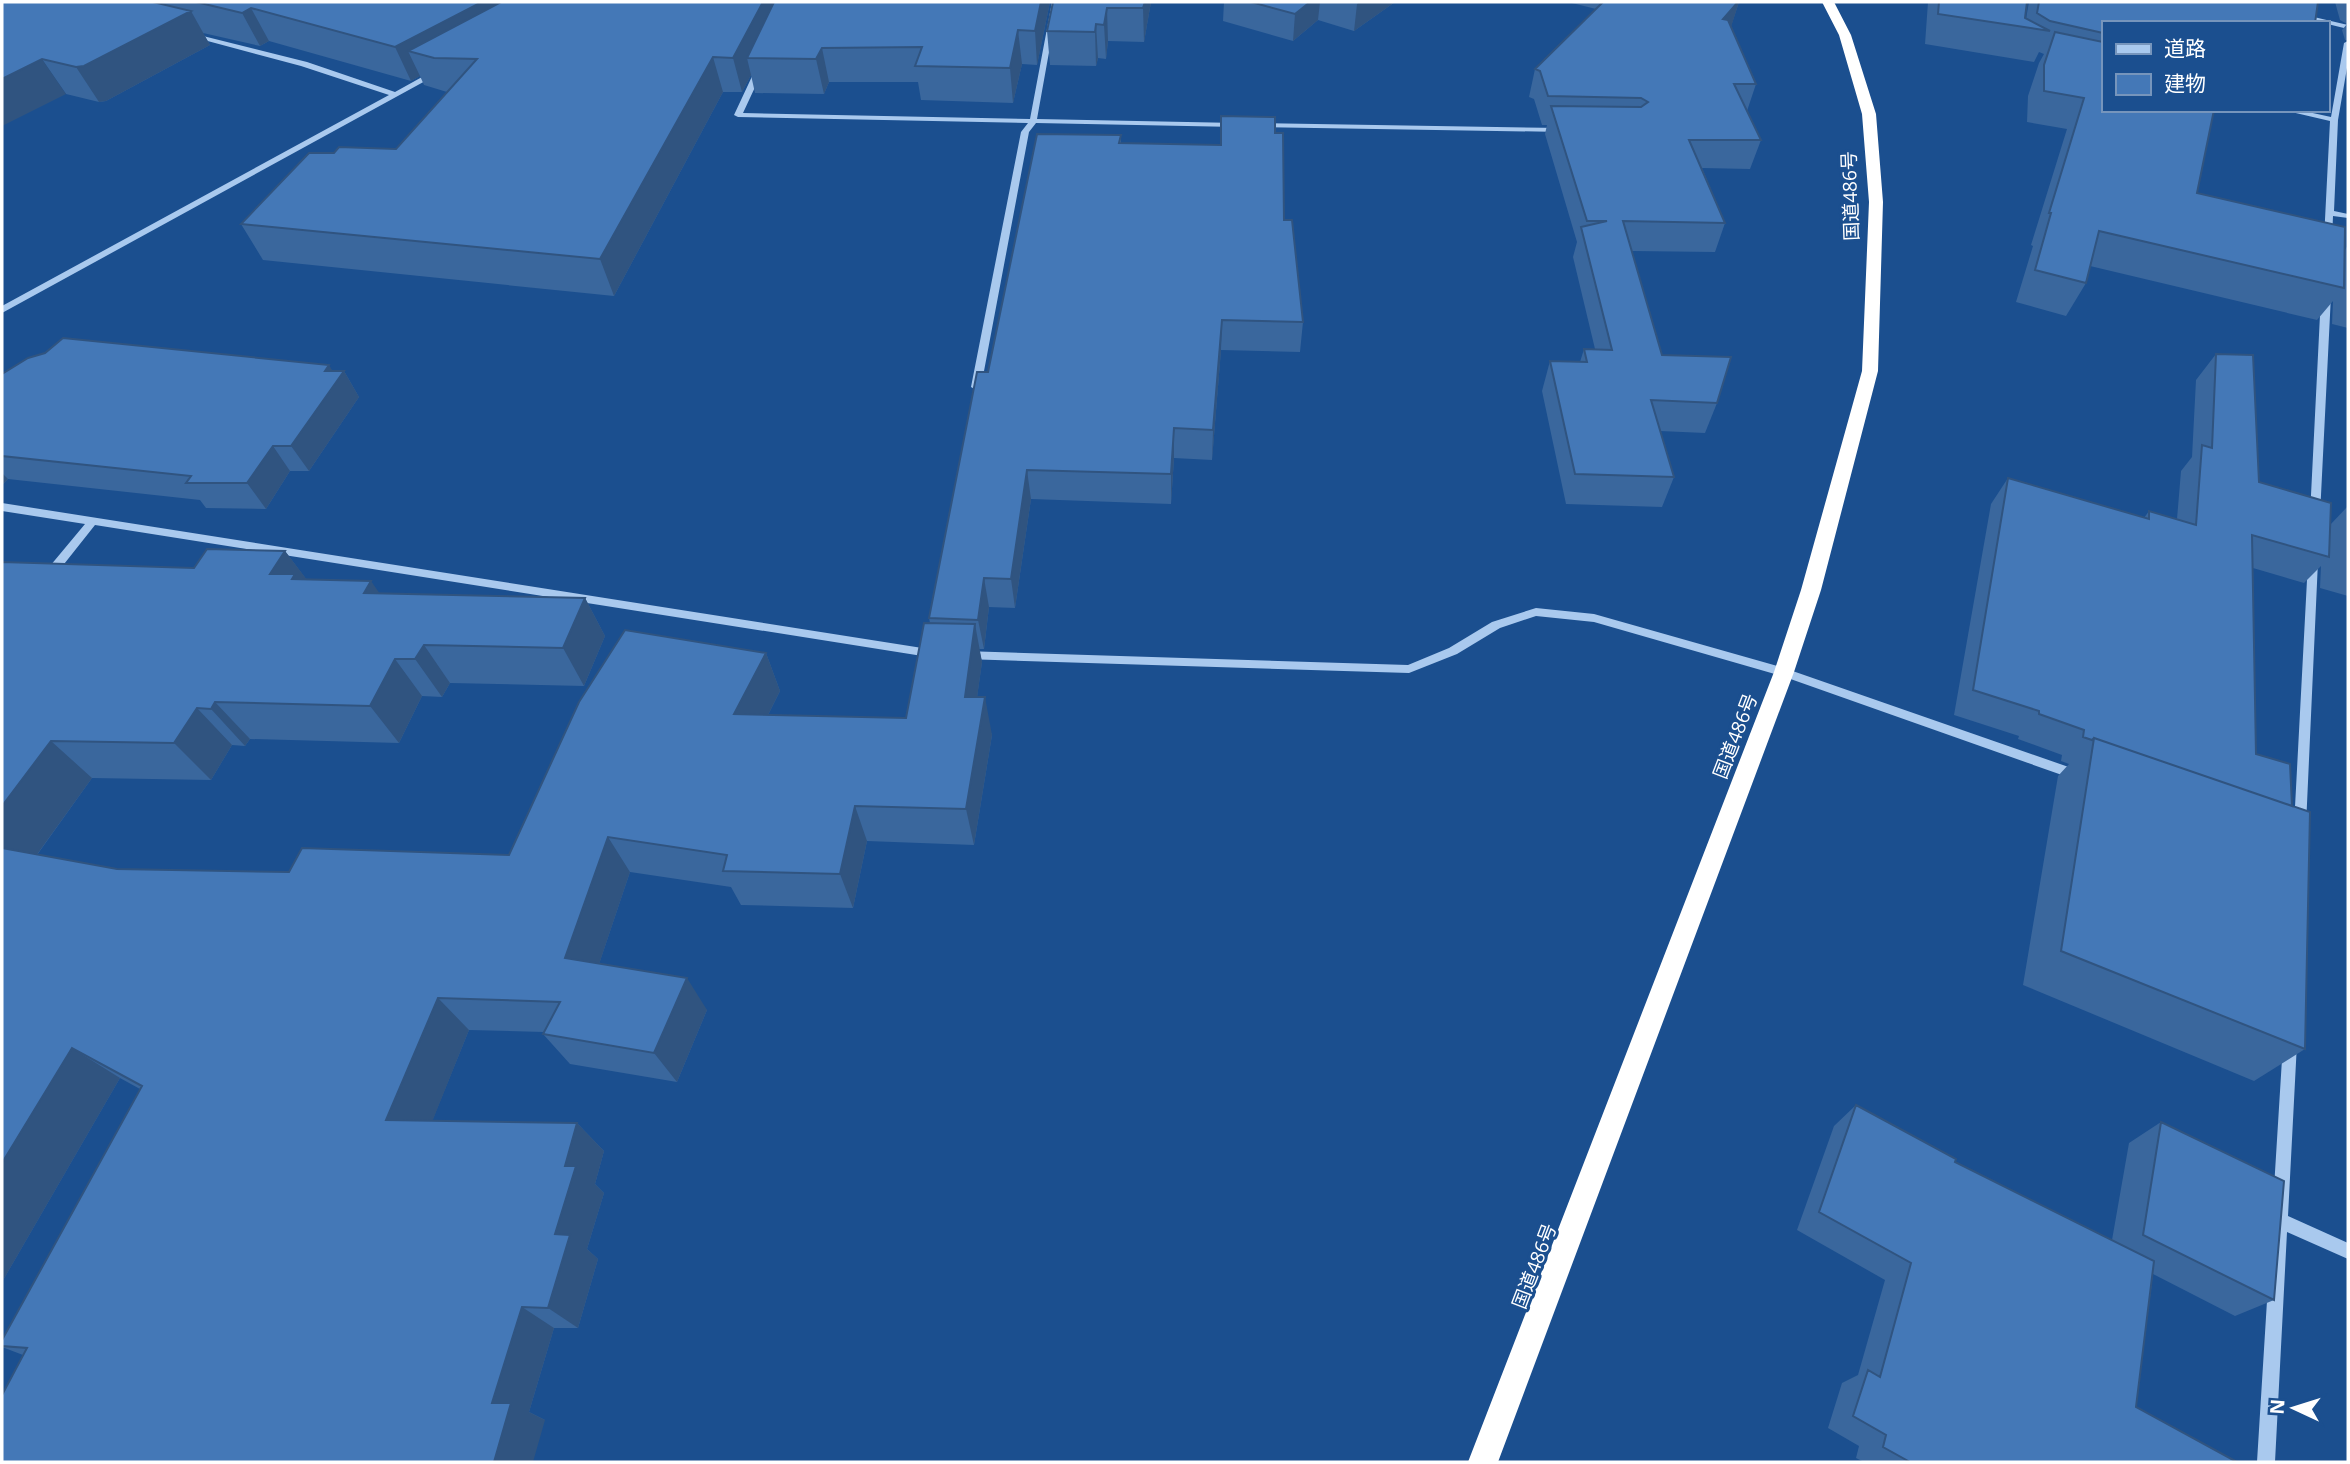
<svg xmlns="http://www.w3.org/2000/svg" width="2350" height="1464" font-family="'Open Sans','Noto Sans JP',sans-serif">
<rect width="100%" height="100%" fill="#1b4f8f"/>
<g fill="none" stroke-linecap="round" stroke-linejoin="round">
<path fill="#a9c9ee" fill-rule="evenodd" d="M1052,2H1058L1037,119L1237,123L1241,125L1237,127L1036,123L1029,132L981,387L976,390L971,387L1021,132L1028,123L738,117L734,115L755,70L759,68L763,70L743,113L1030,119Z
M2301,14L2348,25V29L2299,17V15Z
M191,33L307,62L395,92L431,72L438,74L2,313V306L389,95L301,66L189,36V34Z
M2348,41V62L2338,120L2334,211L2348,214V218L2333,216L2332,239L2328,242L2324,239L2330,121L2283,110H2299L2331,117L2344,43Z
M1256,123L1562,128L1566,130L1562,132L1259,127H1256Z
M2326,292L2331,295L2320,515L2315,519L2310,515L2321,295Z
M2,503L935,650L941,654L935,658L95,525L53,578H45L43,575L45,572L85,524L2,511Z
M2313,557L2318,561L2306,826L2305,830L2300,831L2295,830L2294,826L2308,561Z
M1536,608L1594,614L1784,668L2083,772L2085,776L2083,780L2079,781L1782,676L1594,622L1536,616L1500,628L1457,654L1409,673L964,659L958,655L964,651L1408,665L1449,648L1492,622Z
M2290,1036L2295,1038L2297,1043L2288,1216L2348,1243V1259L2287,1232L2275,1462H2257L2283,1043L2285,1038Z"/>
<path fill="#fff" fill-rule="evenodd" d="M1822,2H1834L1851,35L1876,114L1883,202L1878,371L1821,590L1794,672L1498,1462H1468L1774,672L1801,590L1862,371L1869,202L1862,114L1839,35Z"/>
</g>
<path fill="#3a679d" d="M2,2H1050L1037,65L1022,64L1013,103L921,100L918,82H829L824,94L755,93L751,75L742,92H723L614,296L263,260L241,224L334,153L396,149L447,92L424,85L420,76L411,81L269,41L260,46L203,33L210,45L106,101L99,102L66,94Z
M1053,2H1151L1144,42L1108,41L1106,59L1098,58L1096,66L1050,65L1047,31Z
M1224,2H1395L1354,31L1318,20L1293,41L1223,21Z
M1568,2H1739L1731,26L1756,84L1747,111L1761,140L1750,169L1702,168L1725,223L1715,252L1632,251L1662,355L1717,403L1705,433L1660,431L1674,477L1662,507L1566,504L1542,391L1550,361L1580,362L1584,349H1595L1573,257L1577,242L1545,134L1547,125H1542L1534,99L1529,97L1535,69L1596,9Z
M1928,2H2027L2025,18L2026,19L2029,2H2318L2103,23V110L2197,193L2345,250L2348,245V328L2332,324L2333,301L2317,320L2090,266L2086,283L2066,316L2016,302L2033,246L2031,245L2067,129L2027,122L2028,96L2039,63L2044,54L2039,52L2034,62L1925,44Z
M2335,2H2348V40H2345L2342,30L2347,24L2340,20Z
M1275,133L1284,220L1303,322L1300,352L1221,350L1212,460L1174,458L1171,504L1031,499L1015,608L989,607L984,649H979L982,662L977,697L992,735L974,845L867,841L853,908L741,905L731,887L630,872L599,964L707,1010L677,1082L570,1064L543,1034L544,1032L469,1030L432,1121L577,1123L604,1151L595,1184L604,1193L587,1249L598,1259L578,1328H554L529,1412L545,1420L23,1355L2,1347V1340L140,1089L120,1078L2,1282V562L194,568L285,551L306,579L380,593L585,598L605,636L584,686L450,683L442,697L422,696L399,743L250,739L245,746L232,745L211,780L92,778L37,855L117,869L289,872L509,855L766,653L780,691L768,715L906,718L930,623L929,618L988,372L1121,135V143L1220,145Z
M2216,354L2259,482L2330,525L2348,506V596L2320,588L2321,566L2304,583L2253,568L2256,754L2305,1049L2254,1081L2023,985L2058,776L2069,764L2061,761L2062,755L2018,739L2019,736L1954,715L1991,504L2008,478L2144,518L2149,511L2177,519L2181,471L2192,457L2196,380Z
M344,371L359,397L309,471H290L266,509L206,508L200,500L8,479L2,485V374Z
M1856,1105L1955,1162L2112,1240L2129,1143L2161,1122L2274,1300L2235,1316L2153,1274L2136,1407L2237,1462H1864L1856,1458L1859,1446L1828,1428L1842,1383L1858,1375L1885,1280L1797,1230L1834,1126Z"/>
<path fill="#305480" d="M482,2H557L408,51L420,76L411,81L395,47Z
M763,2H788L747,58L751,75L742,92L733,58Z
M1041,2H1050L1037,65L1035,31Z
M1145,2H1151L1144,42L1143,8Z
M1310,2H1320L1318,20L1293,41L1295,14Z
M1360,2H1395L1354,31L1357,4Z
M1738,2H1739L1731,27L1723,19Z
M251,8L269,41L260,46L242,13Z
M1107,8L1108,41L1106,59L1104,25Z
M191,11L210,45L106,101L99,102L76,67Z
M1096,24L1098,58L1096,66L1095,32Z
M1018,30L1022,64L1013,103L1010,68Z
M822,48L829,82L824,94L816,59Z
M713,57L723,92L614,296L600,259Z
M42,59L66,94L2,126V79Z
M1222,320L1221,350L1212,460L1213,430Z
M329,365L338,380L344,371L359,397L309,471L291,446L325,371Z
M1174,428V458L1171,504V474Z
M273,446L290,471L266,509L247,483Z
M1027,470L1031,499L1015,608L1011,579Z
M2,473L8,479L2,485Z
M285,551L314,589L270,574Z
M984,578L989,607L984,649L978,620Z
M371,581L398,620L364,593Z
M585,598L605,636L584,686L563,648Z
M975,624L982,662L972,734L965,697Z
M424,645L450,683L442,697L415,659Z
M766,653L780,691L750,751L734,714Z
M395,659L422,696L399,743L370,706Z
M985,697L992,735L974,845L966,809Z
M215,702L250,739L245,746L211,709Z
M197,708L232,745L211,780L174,743Z
M51,741L92,778L20,878L2,864V806Z
M855,806L867,841L853,908L840,874Z
M608,837L630,872L590,991L565,958Z
M687,978L707,1010L677,1082L654,1053Z
M438,998L469,1030L422,1147L386,1120Z
M72,1048L120,1078L2,1282V1163Z
M577,1123L604,1151L595,1184L604,1193L587,1249L598,1259L578,1328L548,1308L555,1234L565,1166Z
M522,1307L554,1328L529,1412L545,1420L533,1462H494L492,1403Z"/>
<path fill="#4478b7" stroke="#305480" stroke-width="2" d="M2,2H153L191,11L84,66L76,67L42,59L2,79Z
M196,2H482L395,47L251,8L242,13Z
M501,2H763L733,58L713,57L600,259L241,224L309,153H334L339,147L396,149L477,59L434,58L408,51Z
M774,2H1041L1035,31L1018,30L1010,68L915,66L922,47L822,48L816,59L747,58Z
M1053,2H1145L1143,8H1107L1104,25L1096,24L1095,32L1047,31Z
M1251,2H1310L1295,14Z
M1603,2H1738L1723,19L1728,20L1756,84H1734L1761,140H1689L1725,223L1623,221L1662,355L1731,357L1717,403L1651,400L1674,477L1575,474L1550,361L1587,362L1584,349L1612,350L1581,227L1607,221H1587L1551,106L1641,107L1648,102L1641,98L1548,96L1540,71L1535,69Z
M1939,2H2027L2025,18L2050,31L1938,14Z
M2039,2H2318L2315,23H2103V33L2050,21L2037,13Z
M2055,32L2103,42V110H2214L2197,193L2345,227L2344,288L2099,231L2086,283L2035,270L2051,213H2049L2084,98L2044,91V65Z
M1221,116L1275,117V133H1283L1284,220H1292L1303,322L1222,320L1213,430L1174,428L1171,474L1027,470L1011,579L984,578L978,620L929,618L977,372H988L1037,134L1121,135L1119,143L1221,145Z
M63,338L329,365L325,371H344L291,446H273L247,483H186L191,476L2,456V374L28,358L45,353Z
M2216,354L2253,355L2259,482L2331,503L2329,557L2252,535L2256,754L2290,764L2292,806L2094,738L2092,740L2083,737L2084,730L2039,714V711L1973,690L2008,478L2149,519V511L2196,525L2202,445L2212,448Z
M207,549L285,551L270,574H295L292,579L371,581L364,593L585,598L563,648L424,645L415,659H395L370,706L215,702L211,709L197,708L174,743L51,741L2,806V562L194,568Z
M924,623L975,624L965,697H985L966,809L855,806L840,874L723,871L727,855L608,837L565,958L687,978L654,1053L543,1034L560,1002L438,998L386,1120L577,1123L565,1166H576L555,1234L570,1235L548,1308L522,1307L492,1403H511L494,1462H2V1395L27,1348L2,1346V1340L142,1086L72,1048L2,1163V848L117,869L289,872L302,848L509,855L579,702L625,630L766,653L734,714L906,718Z
M2094,738L2310,812L2305,1049L2061,951Z
M1856,1105L1956,1159L1955,1162L2154,1261L2136,1407L2237,1462H1910L1883,1447L1886,1435L1853,1416L1868,1370L1880,1377L1911,1263L1819,1212Z
M2161,1122L2284,1181L2274,1300L2143,1235Z"/>
<g text-anchor="middle" stroke-width="6" stroke-linejoin="round" paint-order="stroke">
<g font-size="19" fill="#fff" stroke="#1b4f8f">
<text transform="translate(1850 196) rotate(-92)" y="7">国道486号</text>
<text transform="translate(1735 736) rotate(-69)" y="7">国道486号</text>
<text transform="translate(1534 1266) rotate(-69)" y="7">国道486号</text>
</g>
</g>
<rect width="2350" height="1464" fill="none" stroke="#ffffff" stroke-width="7"/>
<rect x="2102" y="21" width="228" height="91" fill="#1b4f8f" stroke="#7695bc" stroke-width="2"/>
<rect x="2116" y="44" width="35" height="10" fill="#a9c9ee" stroke="#7695bc" stroke-width="2"/>
<text x="2164" y="56" font-size="21" fill="#ffffff">道路</text>
<rect x="2116" y="74" width="35" height="21" fill="#4478b7" stroke="#7695bc" stroke-width="2"/>
<text x="2164" y="91" font-size="21" fill="#ffffff">建物</text>
<g transform="translate(2294 1408) rotate(274)" stroke="#1b4f8f" stroke-width="5" paint-order="stroke">
<path d="M0-5L12 26L0 18L-12 26Z" fill="#ffffff"/>
<text y="-10" font-size="19" font-weight="bold" text-anchor="middle" fill="#ffffff">N</text>
</g>
</svg>
